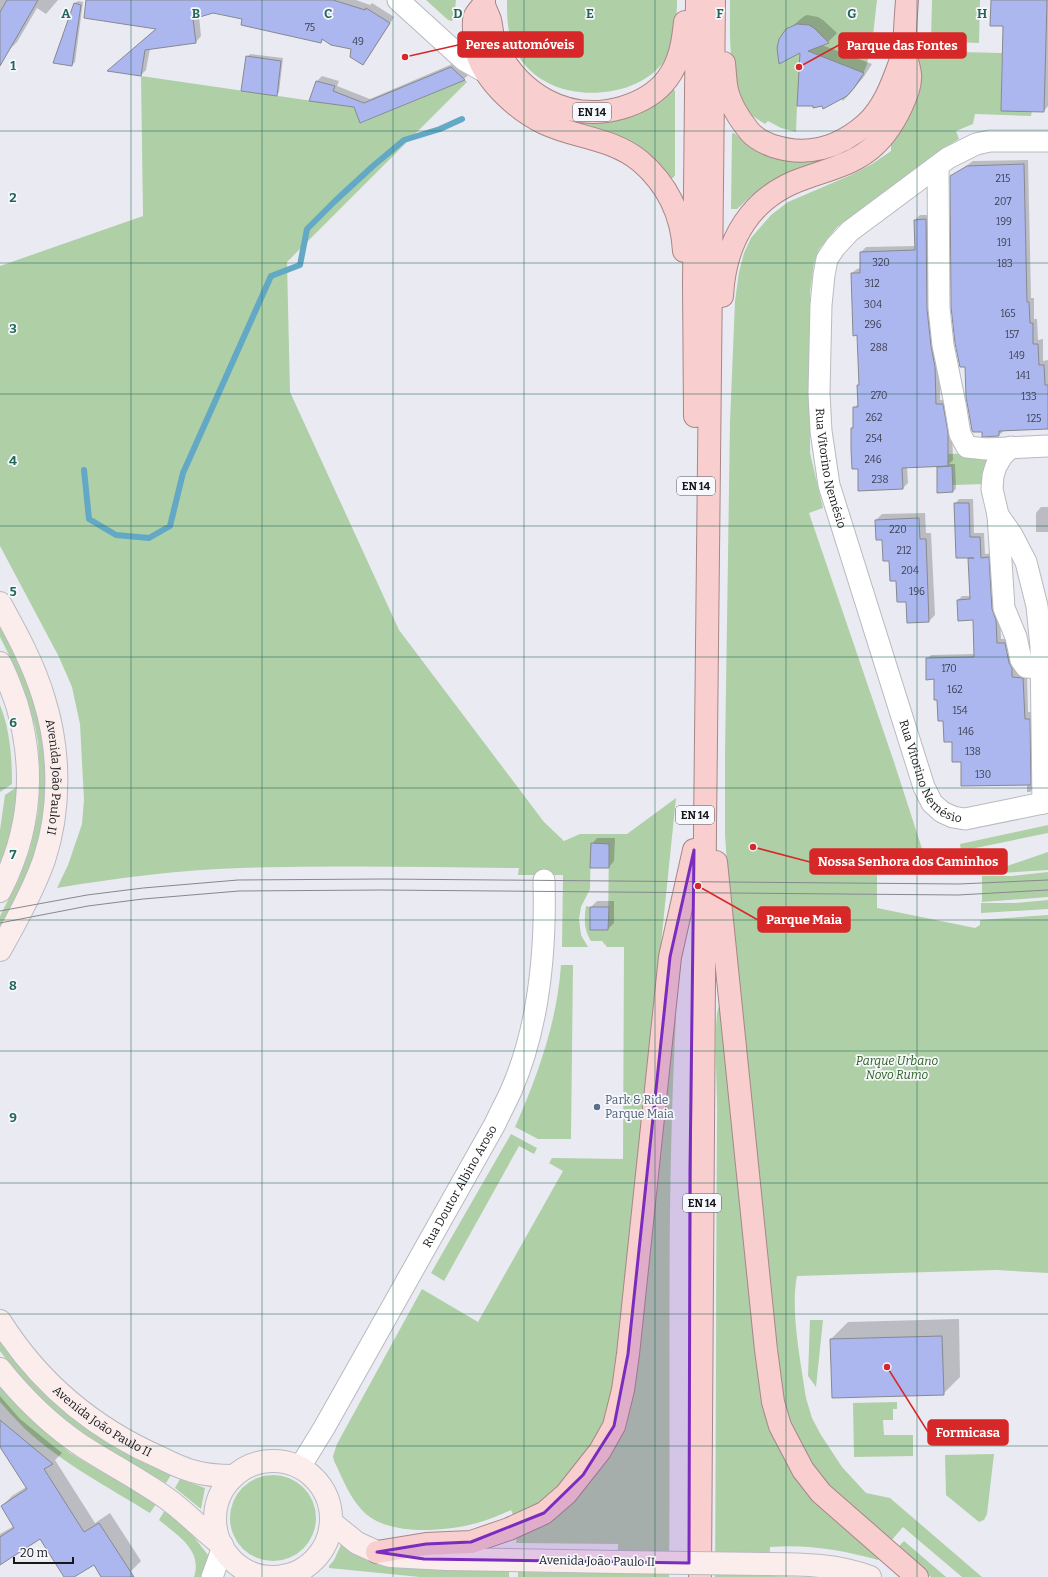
<svg xmlns="http://www.w3.org/2000/svg" width="1048" height="1577" font-family="Bitter,serif">
<rect width="100%" height="100%" fill="#eaebf2"/>
<path fill="#afcfa7" d="M426,0H456L454,19L452,21L448,20Z
M507,0H677C677,21 674,47 662,64C650,79 630,88 612,91C573,98 529,85 513,45C507,30 507,16 507,0Z
M730,0H877C874,23 873,53 863,74C859,84 851,93 843,101L840,98L823,108L822,106L813,108L812,106H797L796,132L781,128L768,121L765,124C761,121 756,119 752,115C746,110 743,101 740,94C728,62 730,34 730,0Z
M932,0H980L979,43L931,41Z
M919,51L1002,53L1001,111H1032L1031,116L975,114L973,124L956,131L959,139L944,148L837,227L819,249L814,263L810,292V453L823,508L809,513L894,762L925,858L877,869V908L975,928L980,925V920L1048,915V1273L996,1270L797,1276C790,1310 801,1363 806,1398L812,1418L821,1435L842,1467L866,1493L890,1498L982,1577H962L903,1527L890,1542C869,1524 846,1506 827,1487C805,1464 790,1427 782,1397L730,908L725,835V755L730,422L735,301L739,272L744,253L751,238L771,215L788,202L851,175L872,164L891,151V143L896,136L918,71Z
M141,76L354,107L361,123L465,80L467,82L287,262L290,392L399,630L544,822L564,841L580,834H627L676,798L617,1371L609,1409L595,1441L571,1474L544,1501L514,1517L511,1510C500,1515 488,1520 477,1523C444,1532 385,1537 361,1509C349,1496 342,1477 334,1461L333,1456L337,1444L422,1289L478,1322L563,1171L549,1163L552,1158L623,1159L624,947H607L602,941H591C584,930 584,919 586,906L590,907V930H608L609,844H591L590,889L581,907L579,919L581,935L588,947H562L563,875H518L519,868C426,867 333,865 240,868C179,870 117,878 57,888L68,865L82,824L84,800L80,724L72,687L59,657L0,546V266L143,216Z
M673,89L675,91V175L673,178H669L561,122L555,114Z
M734,133L753,149L761,153L871,137L850,151L801,168L783,176L751,196L737,209H731L732,134Z
M997,453L985,484L953,485L952,466H945V454Z
M0,626C16,658 32,690 40,724C50,768 46,822 31,865C23,887 11,907 0,927V916L18,881L30,849L38,813L40,778L38,742L35,726L24,689L12,661L0,637Z
M0,705C10,730 12,757 12,784L0,792Z
M17,787C15,813 10,840 0,865V830L5,795Z
M1048,825V833L961,851L960,844Z
M1048,852V870L984,874Z
M1048,872V897L982,902V876H1012Z
M1048,900V909L981,913V903H1016Z
M561,965H573L571,1139H538L515,1127C538,1075 557,1022 561,965Z
M720,1005L765,1406L880,1557L878,1560C843,1550 806,1544 770,1547L769,1576L811,1577H715C716,1423 716,1269 717,1115C718,1099 712,1011 720,1005Z
M674,1016L676,1017C666,1204 671,1390 669,1577H518V1572L617,1573L618,1544L516,1543L517,1535L600,1466Z
M511,1134L537,1148L534,1154L519,1146L444,1281L431,1273Z
M810,1320H823L816,1387L808,1376Z
M0,1341C42,1403 102,1447 171,1475L166,1483C130,1462 93,1442 60,1415C38,1398 20,1377 3,1355L0,1351Z
M0,1387L34,1422L70,1453L156,1504L150,1513C108,1487 62,1463 25,1429C16,1420 8,1411 0,1402Z
M897,1402V1409H893V1420H883L884,1435H913V1456L854,1457L853,1403Z
M994,1454L987,1514L984,1520L979,1522L946,1495L945,1455Z
M230 1518a43 43 0 1 1 86 0a43 43 0 1 1-86 0Z
M180,1479L205,1488L201,1509L175,1488Z
M165,1510L190,1532L208,1555L205,1577H194C203,1550 177,1535 159,1520Z
M904,1541L946,1577H931L897,1548Z
M341,1545L363,1558L396,1568L509,1571V1577H420L329,1568V1566L334,1560Z"/>
<path fill="#0003" d="M0,0H58L46,14L37,8L17,42L7,52L0,48Z
M87,0H356L370,5L372,3L394,17L368,58L363,64L353,48L324,39L321,42L243,18L213,11L199,16L201,36L196,42L150,48L146,70L141,75L109,71L157,28Z
M992,0H1048V106L1044,111Z
M78,1L83,2L75,62L72,65L75,3Z
M807,15L818,17L823,20L837,33L828,42L822,45L872,64L863,78L847,95L801,52L781,36L803,17Z
M250,54L283,58L279,92L276,95L247,57Z
M457,62L469,74L464,79L361,122L355,106L311,100L317,81L322,76L339,81L337,86L370,99Z
M1028,160L1031,298H1034V319H1037L1038,340L1043,339V361L1048,360V428L1004,431L999,435L966,366L951,177L973,161Z
M920,215H931L940,362V400H947L952,428L953,460L949,464H955L956,489L953,491L938,467L939,466L907,467L908,483L903,488L858,468L852,428L854,426V408L859,403L858,385L860,384L858,334L852,273L857,269L861,268V252L866,247L916,246L915,220Z
M959,499H973L974,533H984L985,554L993,553L1000,616L1001,639H1009L1016,664V673L1027,674L1028,712H1034L1035,787L1030,792H1027V784L962,761L944,720L935,678L927,659L931,655L975,654L974,619L958,600L962,596H971L969,559L955,504Z
M1041,507H1048V532H1036V513Z
M925,513L926,533H931L935,615L929,621L908,622L907,601L897,580L876,520L882,514Z
M597,838H615L614,861L609,867L592,844Z
M597,901H614V923L608,929H591V907Z
M959,1319L960,1377L943,1394L831,1339L848,1322Z
M0,1396L20,1419L62,1453L55,1460L95,1523L110,1513L141,1561L130,1572L122,1577H102L94,1563L72,1577H65L41,1538L0,1564V1534L14,1526L2,1506L12,1496L26,1487L0,1445Z"/>
<g fill="none" stroke-linecap="round" stroke-linejoin="round">
<path stroke="#63a8c5" stroke-width="6" d="M84,470L89,519L116,535L149,538L170,526L183,473L271,276L300,265L307,229L335,201L373,166L404,140L440,129L462,119"/>
</g>
<path fill="#acb7f0" stroke="#87898f" d="M7,0H38L0,66V12Z
M86,0H333L365,10L366,8L390,23L363,65L350,57L351,49L331,45L322,39L321,43L241,25L242,19L213,13L193,19L196,43L145,50L141,76L107,71L156,29L84,18Z
M991,0H1047L1044,112L1001,111L1003,26H990Z
M74,3L81,5L72,66L53,63Z
M797,24L809,25L814,28L829,43L808,51L864,73L854,88L847,96L823,109L822,106L813,108V106H797L800,53L779,64L777,48L779,39L786,29Z
M246,56L281,61L277,96L241,91Z
M451,67L465,80L360,123L354,107L309,101L316,81L335,86L333,91L364,103Z
M1024,164L1027,302H1029L1030,323H1033V344H1038L1039,365H1044L1045,385H1048V429L999,431V436L982,437V432H973L972,430L966,397L965,367H960L955,343L951,307L950,176L967,166Z
M926,219L927,309L931,346L935,367L936,404H943L948,433V466L902,468L903,489L858,491V469H852L851,449V428H853V407H858L857,385H859L857,335L853,336L851,273H860V252L915,250L914,220Z
M952,466L953,492L937,493V467Z
M954,503H969L970,537H980L981,558L989,557L992,609L996,620L997,643H1005L1009,663L1012,668V677L1023,678L1025,719H1030L1031,785L961,786V762H952V742H944L943,721H938L937,700H934V679L926,680V658L974,657L973,620L958,621L957,600L970,599L968,558H974H956Z
M919,518L920,539H926L929,622L907,623L906,602H897L896,581H890L889,561H883L882,540H876L875,520Z
M591,843L609,844V868H590Z
M590,907H609L608,930H590Z
M942,1336L944,1395L832,1398L830,1339Z
M0,1420L53,1464L44,1469L84,1532L99,1523L134,1577H101L94,1565L74,1577H64L40,1539L0,1565V1537L14,1528L1,1506L27,1489L0,1447Z"/>
<g fill="none" stroke-linecap="round" stroke-linejoin="round">
<g stroke="#b8bac0" stroke-width="23">
<g id="minor">
<path d="M398,0L464,60L487,73"/>
<path id="s1" d="M1048,141H990L976,144L948,158L850,231L835,247L827,259L824,275L821,305L819,393L821,431L829,485L924,787L932,803L942,812L953,817L965,819L1048,802"/>
<path d="M938,166L939,308L943,345L955,404L960,434L967,447L986,449L1048,446"/>
<path d="M1011,447L1002,456L996,466L993,476L992,489L998,515L1012,535L1026,562L1037,606L1041,647L1043,803"/>
<path d="M998,515L1004,608L1016,637L1021,660L1026,667L1041,668"/>
<path id="s2" d="M300,1467L324,1428L495,1124C500,1113 506,1102 511,1091C540,1025 546,951 544,880"/>
<path d="M212,1577L223,1547"/>
<path d="M283,1577L285,1575"/>
</g>
</g>
<g stroke="#b8bac0" stroke-width="24">
<g id="secondary">
<path id="s3" d="M0,603C17,634 34,665 44,699C60,750 61,809 44,860C33,891 16,922 0,950"/>
<path d="M0,663C7,676 12,691 17,705C36,770 31,831 0,891"/>
<path id="s4" d="M0,1321C39,1383 95,1429 161,1458C171,1463 181,1468 192,1471C205,1475 220,1476 234,1476"/>
<path d="M0,1369C24,1399 51,1425 82,1446C110,1464 139,1479 166,1498C186,1512 202,1530 222,1545"/>
<circle cx="273" cy="1519" r="58"/>
<path d="M331,1522L357,1543L377,1552L390,1556L446,1559L618,1562"/>
<path d="M769,1564C804,1564 838,1565 870,1577"/>
</g>
</g>
<g stroke="#a88687" stroke-width="24">
<path id="trunk" d="M484,0C483,7 488,13 490,20C492,28 492,37 495,44C518,94 567,123 621,108C638,103 656,94 667,79C680,62 683,42 685,22
M484,4C481,8 477,12 475,16C473,20 474,27 474,31C475,39 475,46 477,53C485,81 518,111 544,123C576,138 612,138 640,161C667,184 682,215 684,251
M724,63C725,72 725,81 727,90C730,104 741,121 750,132C756,139 765,143 773,146C807,157 839,148 866,124C887,105 895,75 905,49
M722,296C725,240 751,196 805,178C830,169 857,163 876,144C891,129 901,110 908,90C914,72 906,65 905,49C904,33 906,16 907,0
M695,416L694,284L697,0
M716,862L766,1350L773,1402L780,1426L803,1470L821,1493L917,1577
M377,1552L426,1544L471,1542L509,1529L544,1513L566,1494L600,1451L614,1426L623,1390L628,1354L670,957L694,850
M700,1577L705,830L714,0"/>
</g>
<use href="#minor" stroke="#fff" stroke-width="21"/>
<use href="#secondary" stroke="#fceded" stroke-width="22"/>
<use href="#trunk" stroke="#f8cece" stroke-width="22"/>
<path stroke="#87888d" stroke-width="1" d="M0,911L87,895L143,888L238,880L383,879L959,884L1048,880
M0,923L88,906L143,899L239,891L383,890L958,895L1048,890"/>
<g stroke="#b8bac0" stroke-width="24" stroke-linecap="butt">
<path id="secondary-bridge" d="M618,1562L769,1564"/>
</g>
<use href="#secondary-bridge" stroke="#fceded" stroke-width="22"/>
</g>
<path fill="#7b2cbf" fill-opacity="0.2" stroke="#7b2cbf" stroke-width="3" stroke-linejoin="round" d="M694,850L690,1171L689,1563L424,1559L377,1552L426,1544L471,1542L544,1513L583,1475L614,1426L628,1354L670,957Z"/>
<path fill="none" stroke="#256757" stroke-width="1" stroke-opacity="0.55" d="M131,0V1577M262,0V1577M393,0V1577M524,0V1577M655,0V1577M786,0V1577M917,0V1577M0,131H1048M0,263H1048M0,394H1048M0,526H1048M0,657H1048M0,788H1048M0,920H1048M0,1051H1048M0,1183H1048M0,1314H1048M0,1446H1048"/>
<circle fill="#5c6f8a" stroke="#f7f8fe" stroke-width="1.5" cx="597" cy="1107" r="4"/>
<g text-anchor="middle" stroke-width="3.5" stroke-linejoin="round" paint-order="stroke">
<g font-size="10" fill="#3c3f4f">
<text x="310" y="31">75</text>
<text x="358" y="45">49</text>
<text x="1003" y="182">215</text>
<text x="1003" y="205">207</text>
<text x="1004" y="225">199</text>
<text x="1004" y="246">191</text>
<text x="881" y="266">320</text>
<text x="1005" y="267">183</text>
<text x="872" y="287">312</text>
<text x="873" y="308">304</text>
<text x="1008" y="317">165</text>
<text x="873" y="328">296</text>
<text x="1012" y="338">157</text>
<text x="879" y="351">288</text>
<text x="1017" y="359">149</text>
<text x="1023" y="379">141</text>
<text x="879" y="399">270</text>
<text x="1029" y="400">133</text>
<text x="874" y="421">262</text>
<text x="1034" y="422">125</text>
<text x="874" y="442">254</text>
<text x="873" y="463">246</text>
<text x="880" y="483">238</text>
<text x="898" y="533">220</text>
<text x="904" y="554">212</text>
<text x="910" y="574">204</text>
<text x="917" y="595">196</text>
<text x="949" y="672">170</text>
<text x="955" y="693">162</text>
<text x="960" y="714">154</text>
<text x="966" y="735">146</text>
<text x="973" y="755">138</text>
<text x="983" y="778">130</text>
</g>
<g fill="#f7f8fe" stroke="#5a5a5e" stroke-width="1">
<rect x="573" y="103" width="38" height="18" rx="3"/>
<rect x="677" y="477" width="38" height="18" rx="3"/>
<rect x="676" y="806" width="38" height="18" rx="3"/>
<rect x="683" y="1194" width="38" height="18" rx="3"/>
</g>
<g font-size="11" font-weight="bold" fill="#161719">
<text x="592" y="116">EN 14</text>
<text x="696" y="490">EN 14</text>
<text x="695" y="819">EN 14</text>
<text x="702" y="1207">EN 14</text>
</g>
<g font-size="12" fill="#161719" stroke="#f7f8fe">
<text dy="4" stroke="none"><textPath href="#s1" startOffset="473">Rua Vitorino Nemésio</textPath></text>
<text dy="4" stroke="none"><textPath href="#s1" startOffset="797">Rua Vitorino Nemésio</textPath></text>
<text dy="4" stroke="none"><textPath href="#s3" startOffset="185">Avenida João Paulo II</textPath></text>
<text dy="4" stroke="none"><textPath href="#s2" startOffset="323">Rua Doutor Albino Aroso</textPath></text>
<text dy="4" stroke="none"><textPath href="#s4" startOffset="145">Avenida João Paulo II</textPath></text>
<text transform="translate(597 1561) rotate(1)" y="4">Avenida João Paulo II</text>
</g>
<g font-size="12" font-style="italic" fill="#2b5e1d" stroke="#f7f8fe">
<text x="897" y="1065">Parque Urbano<tspan x="897" dy="14">Novo Rumo</tspan></text>
</g>
<g font-size="12" fill="#4e5e75" stroke="#f7f8fe" text-anchor="start">
<text x="605" y="1104">Park &amp; Ride<tspan x="605" dy="14">Parque Maia</tspan></text>
</g>
</g>
<g font-size="13" text-anchor="middle" font-weight="bold" fill="#256757" stroke="#f7f8fe" stroke-width="3.5" stroke-linejoin="round" paint-order="stroke">
<text x="66" y="18">A</text>
<text x="196" y="18">B</text>
<text x="328" y="18">C</text>
<text x="458" y="18">D</text>
<text x="590" y="18">E</text>
<text x="720" y="18">F</text>
<text x="852" y="18">G</text>
<text x="982" y="18">H</text>
<text x="13" y="70">1</text>
<text x="13" y="202">2</text>
<text x="13" y="333">3</text>
<text x="13" y="465">4</text>
<text x="13" y="596">5</text>
<text x="13" y="727">6</text>
<text x="13" y="859">7</text>
<text x="13" y="990">8</text>
<text x="13" y="1122">9</text>
</g>
<path fill="none" stroke="#d62828" stroke-width="1.5" d="M405 57L458 45M799 67L839 45M753 847L810 862M698 886L758 920M887 1367L928 1432"/>
<g fill="#d62828" stroke="#f7f8fe" stroke-width="1.5">
<circle cx="405" cy="57" r="4"/>
<circle cx="799" cy="67" r="4"/>
<circle cx="753" cy="847" r="4"/>
<circle cx="698" cy="886" r="4"/>
<circle cx="887" cy="1367" r="4"/>
</g>
<g fill="#d62828" stroke="#d62828" stroke-width="1.5">
<rect x="458" y="32" width="125" height="25" rx="4"/>
<rect x="839" y="33" width="127" height="25" rx="4"/>
<rect x="810" y="849" width="197" height="25" rx="4"/>
<rect x="758" y="907" width="92" height="25" rx="4"/>
<rect x="928" y="1420" width="80" height="25" rx="4"/>
</g>
<g font-size="13" text-anchor="middle" font-weight="bold" fill="#fff">
<text x="520" y="49">Peres automóveis</text>
<text x="902" y="50">Parque das Fontes</text>
<text x="908" y="866">Nossa Senhora dos Caminhos</text>
<text x="804" y="924">Parque Maia</text>
<text x="968" y="1437">Formicasa</text>
</g>
<path d="M14 1557v6h59v-6" fill="none" stroke="#161719" stroke-width="2"/>
<text x="20" y="1557" font-size="12" fill="#161719" stroke="#f7f8fe" stroke-width="3" paint-order="stroke">20 m</text>
</svg>
